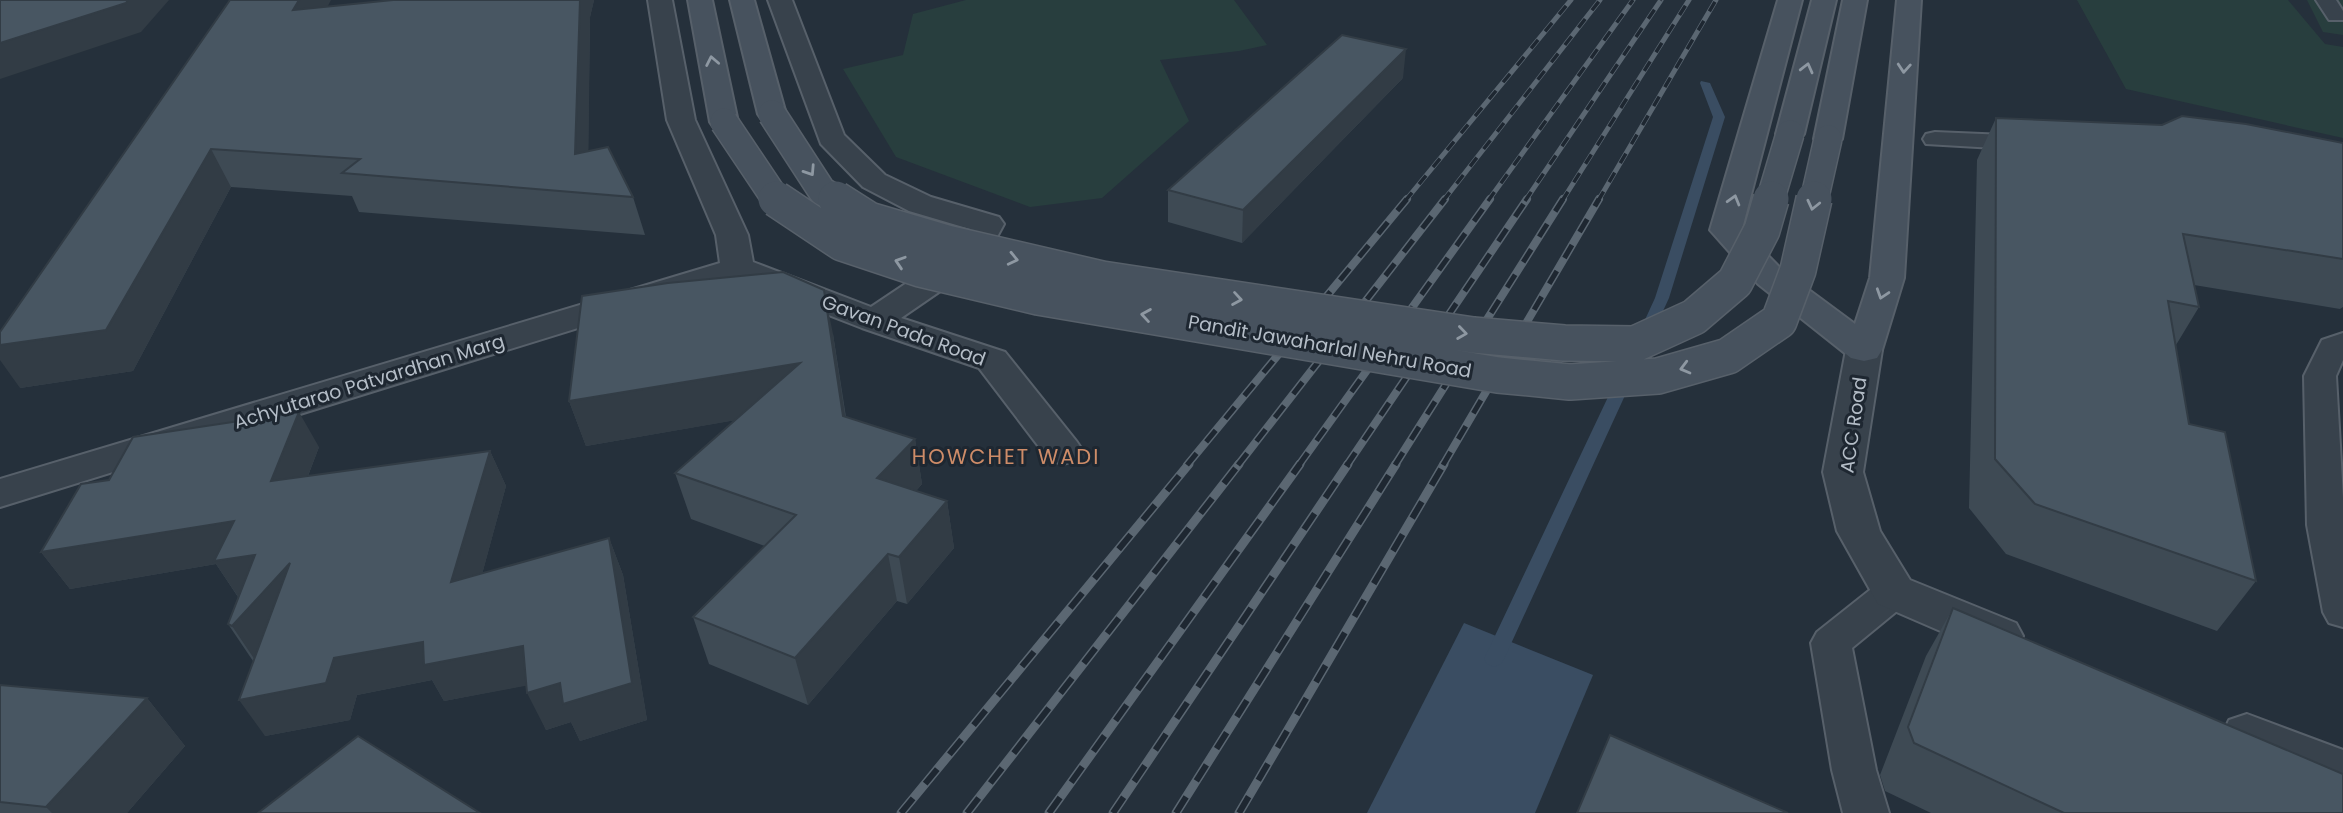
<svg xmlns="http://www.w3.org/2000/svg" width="2343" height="813" font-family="Poppins,sans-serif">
<rect width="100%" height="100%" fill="#25303b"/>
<path fill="#283e3e" d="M966,0H1234L1267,45L1239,51L1160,60L1189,121L1102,198L1030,207L896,157L843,69L903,55L913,14Z
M2077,0H2288L2325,44L2343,47V138L2126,89Z
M2307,0H2343V35L2323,32Z"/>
<path fill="#3a4d62" d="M1464,623L1593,675L1535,813H1367Z"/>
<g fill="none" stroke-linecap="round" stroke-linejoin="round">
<path fill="#3a4d62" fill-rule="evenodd" d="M1701,81L1710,83L1725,117L1669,298L1652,335L1645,339L1638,335L1655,298L1713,117L1700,83Z
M1625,373L1633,378L1504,659L1501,664L1494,667L1487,664L1484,659L1617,378Z"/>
<g stroke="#57606a" stroke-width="4">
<path id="service" d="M2316,0H2336L2343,11V20H2329Z
M1935,132L2029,136L2038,138L2041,143L2038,148L2029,150L1926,144L1923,139L1926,134Z
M2343,333V360L2336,376L2343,498V627L2329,623L2323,612L2307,525L2304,376L2322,340Z
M1894,577L1908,582L1914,592L1908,602L1852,648L1876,770L1889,813H1843L1832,770L1811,643L1817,632L1880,582Z"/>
</g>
<g stroke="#57606a" stroke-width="4">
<path id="minor" d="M648,0H672L695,120L748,235L753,262L871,307L959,248L970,229L909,211L863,187L821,144L768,0H792L844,135L885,175L931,197L999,217L1004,224L984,261L901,318L1005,352L1077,442L1083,451L1077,460L1063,464L1049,460L979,368L862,328L736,279L0,507V479L720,263L716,235L667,120Z"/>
</g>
<g stroke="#57606a" stroke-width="4">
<path id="tertiary" d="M1864,339L1877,342L1882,350L1863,472L1880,531L1910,580L2016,623L2023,636L2016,649L1999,654L1982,649L1878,604L1837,531L1823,472L1846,350L1851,342Z
M2247,714L2343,750V795L2229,750L2222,735L2229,720Z"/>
</g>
<g stroke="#57606a" stroke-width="4">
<path id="secondary" d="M688,0H712L738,122L734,128L724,130L714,128L710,122Z
M730,0H754L786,114L782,120L772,122L762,120L758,114Z
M1778,0H1802L1742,229L1782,270L1855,324L1870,278L1897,0H1921L1904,278L1882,350L1877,358L1864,361L1851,358L1758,284L1710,230Z
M1812,0H1836L1804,134L1800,140L1790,143L1780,140L1776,134Z
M1843,0H1867L1842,139L1838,145L1828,148L1818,145L1814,139Z"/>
</g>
<use href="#service" fill="#38424c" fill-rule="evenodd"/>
<use href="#minor" fill="#38424c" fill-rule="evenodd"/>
<use href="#tertiary" fill="#38424c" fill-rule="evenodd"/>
<use href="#secondary" fill="#47525e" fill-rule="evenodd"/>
<g stroke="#5b6772" stroke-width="5">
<path id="rail-far2" d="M1405,201L1571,0
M1443,201L1600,0
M1488,201L1633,0
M1525,201L1661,0
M1562,201L1689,0
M1598,201L1716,0"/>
</g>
<g stroke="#5b6772" stroke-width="8">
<path id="rail-far1" d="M1187,465L1407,199
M1238,465L1445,199
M1299,465L1490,199
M1347,465L1527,199
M1395,465L1563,199
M1443,465L1599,199"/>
</g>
<g stroke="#5b6772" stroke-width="9">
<path id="rail" d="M901,813L1189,464
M967,813L1239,464
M1049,813L1300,464
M1113,813L1348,464
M1176,813L1396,464
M1239,813L1444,464"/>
</g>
<use href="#rail-far2" stroke="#1e2731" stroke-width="3.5" stroke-dasharray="11" stroke-linecap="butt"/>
<use href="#rail-far1" stroke="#1e2731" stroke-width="5" stroke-dasharray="15" stroke-linecap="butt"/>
<use href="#rail" stroke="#1e2731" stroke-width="6" stroke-dasharray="19" stroke-linecap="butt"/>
<g stroke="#57606a" stroke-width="30" stroke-linecap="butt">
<path id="secondary-bridge-far1" d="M772,114L822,191L839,201
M724,122L777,201
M1770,201L1790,134
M1814,201L1828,139"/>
</g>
<g stroke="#57606a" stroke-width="38" stroke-linecap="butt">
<path id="secondary-bridge" d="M776,199L842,243L920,269L1038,297L1498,375L1570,382L1658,376L1728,356L1779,321L1798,270L1814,199
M836,199L869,220L947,243L1102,279L1473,335L1564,343L1635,344L1694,317L1735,282L1762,230L1771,199"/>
</g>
<use href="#secondary-bridge-far1" stroke="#47525e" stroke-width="27"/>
<use href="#secondary-bridge" stroke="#47525e" stroke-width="35"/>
</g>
<path fill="#3e4a54" d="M230,0L327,7L393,0H594L590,17L588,151L633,197L645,235L359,212L352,196L231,187L133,371L20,388Z
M1403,78L1242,243L1168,222V190Z
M1996,118L2162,125L2343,143V307L2340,309L2194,285L2199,307L2176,345L2189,424L2256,581L2217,631L2006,554L1969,508L1977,160Z
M833,334L846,417L915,439L922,484L916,491L947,501L954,548L907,604L897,601L808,705L709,664L693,617L765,546L691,519L675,473L735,420L586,446L569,401Z
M319,447L308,476L490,451L506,486L482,574L609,538L623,575L647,720L580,741L571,722L546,730L527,685L444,701L432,680L357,695L350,720L265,736L253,661L228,624L238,597L216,564L70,589L41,552L109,480Z
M1953,608L2343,813H1931L1885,791L1880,775L1926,656Z
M0,685L147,698L185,746L127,813H0Z"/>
<path fill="#323c45" d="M128,0H169L141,32L0,79V43Z
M299,0H331L308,44L293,10Z
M580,0H594L590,17L588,192L575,154Z
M1406,49L1403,78L1242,243L1243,210Z
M211,149L231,187L133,371L20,388L0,360V345Z
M824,290L833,334L852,461L843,416Z
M800,363L811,407L586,446L569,401Z
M299,412L319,447L292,517L271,481Z
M915,439L922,484L886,525L877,478Z
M490,451L506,486L470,619L451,582Z
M947,501L954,548L907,604L899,557Z
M234,521L290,563L257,663L232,626L239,598L216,564L70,589L41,552Z
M609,538L623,575L647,720L580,741L571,722L546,730L527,693L560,683Z
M888,554L897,601L808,705L795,658Z
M423,642L523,646L541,683L444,701L432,680L357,695L350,720L265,736L239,700L334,658Z
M147,698L185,746L127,813H52L46,807Z"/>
<path fill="#485662" stroke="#323c45" stroke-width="2" d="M0,0H128L126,3L0,43Z
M230,0H299L293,10L393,0H580L575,154L608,147L633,197L342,173L360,159L211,149L106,330L0,345V332Z
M1342,35L1406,49L1243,210L1168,190Z
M2182,116L2246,124L2343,143V259L2183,234L2199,307L2168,301L2189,424L2225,432L2256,581L2035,504L1995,459L1996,118L2162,125Z
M783,272L824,290L843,416L915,439L877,478L947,501L899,557L888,554L795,658L693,617L796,515L675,473L800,363L569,401L582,296L668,283Z
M299,412L271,481L490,451L451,582L609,538L632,683L563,704L560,683L527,693L523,646L424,665L423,642L334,658L326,683L239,700L290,563L232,626L228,624L255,555L214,561L234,521L41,552L81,484L109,480L133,437Z
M1953,608L2343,774V813H2064L1914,743L1908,727Z
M0,685L147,698L46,807L0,802Z
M1610,735L1788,813H1577Z
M358,736L480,813H258Z"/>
<defs><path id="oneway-chevron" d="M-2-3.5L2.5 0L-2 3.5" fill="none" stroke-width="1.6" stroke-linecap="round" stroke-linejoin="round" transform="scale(1.75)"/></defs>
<g stroke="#8e98a2">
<use href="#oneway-chevron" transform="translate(712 61) rotate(-101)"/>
<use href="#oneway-chevron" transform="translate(1807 68) rotate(-76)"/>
<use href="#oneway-chevron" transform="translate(1904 68) rotate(94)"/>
<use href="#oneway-chevron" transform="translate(810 171) rotate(57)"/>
<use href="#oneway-chevron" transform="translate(1734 200) rotate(-74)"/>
<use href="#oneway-chevron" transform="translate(1813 205) rotate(103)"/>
<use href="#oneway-chevron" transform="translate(1013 259) rotate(13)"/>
<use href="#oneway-chevron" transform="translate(900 262) rotate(-162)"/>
<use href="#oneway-chevron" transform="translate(1882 294) rotate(108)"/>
<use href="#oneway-chevron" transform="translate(1237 299) rotate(9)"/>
<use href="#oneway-chevron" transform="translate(1146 315) rotate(-171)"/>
<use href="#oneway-chevron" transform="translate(1462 333) rotate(8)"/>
<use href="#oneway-chevron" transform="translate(1685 368) rotate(165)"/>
</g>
<g text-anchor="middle" stroke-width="6" stroke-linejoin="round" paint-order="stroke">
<g font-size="19" fill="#b4bdc7" stroke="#1e2731">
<text transform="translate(904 330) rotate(20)" y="7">Gavan Pada Road</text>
<text transform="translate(1330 346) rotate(10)" y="7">Pandit Jawaharlal Nehru Road</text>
<text transform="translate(369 381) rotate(-17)" y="7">Achyutarao Patvardhan Marg</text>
<text transform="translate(1853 425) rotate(-82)" y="7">ACC Road</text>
</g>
<g font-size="21" letter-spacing="2" fill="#ce8c68" stroke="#1e2731">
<text x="1006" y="464">HOWCHET WADI</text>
</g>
</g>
</svg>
